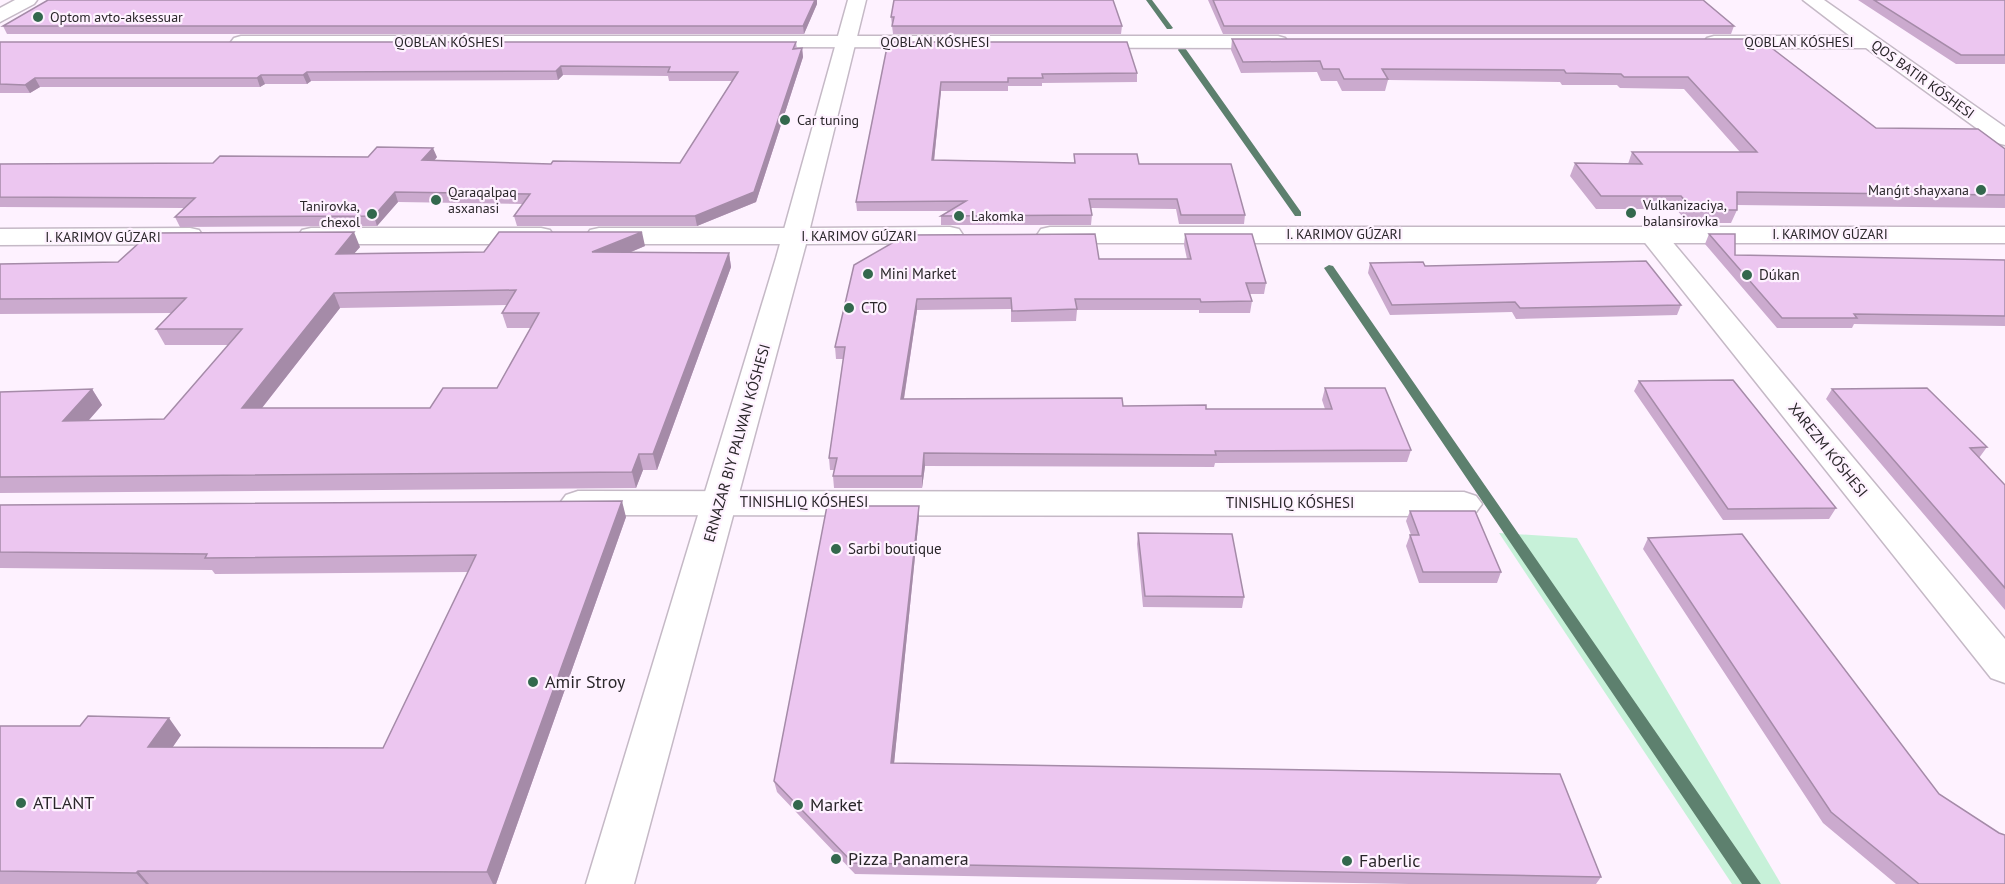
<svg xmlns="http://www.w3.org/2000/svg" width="2005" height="884" font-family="'PT Sans',sans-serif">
<rect width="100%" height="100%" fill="#fef2ff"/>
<path fill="#c7f1d9" d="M1499,533L1577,538L1781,884H1732Z"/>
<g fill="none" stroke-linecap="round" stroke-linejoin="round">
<path fill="#5d806e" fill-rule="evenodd" d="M1146,0H1152L1173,28L1171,29H1167Z
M1179,48H1185L1301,212V216H1295L1178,50Z
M1329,265L1333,266L1761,884H1742L1324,268Z"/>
<g stroke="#c5b9c6" stroke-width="3">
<path id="minor" d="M15,0H37L34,4L0,22V8Z
M1803,0H1824L2005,127V145L1997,143L1866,48H1714L1707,46L1704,42L1707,38L1714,36H1850Z
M241,36H1278L1285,38L1288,42L1285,46L1278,48L234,46L231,42L234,38Z
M1651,225L1660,227L2005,639V683L1991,678L1642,239L1638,233L1642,227Z
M190,228L199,230L203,236L199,242L190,244L0,245V229Z
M311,228H541L550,230L554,236L550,242L541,244H311L302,242L298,236L302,230Z
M599,228H793L802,230L806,236L802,242L793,244H599L590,242L586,236L590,230Z
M578,491L1464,492L1476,496L1482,504L1476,512L1464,516L578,515L566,511L560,503L566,495Z"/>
</g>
<g stroke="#c5b9c6" stroke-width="3">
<path id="tertiary" d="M848,0H866L810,228L950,227L959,229L963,235L959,241L950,243L806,244L634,884H586L776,258Z
M1050,227H2005V243H1050L1041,241L1037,235L1041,229Z"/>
</g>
<use href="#minor" fill="#fff" fill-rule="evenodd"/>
<use href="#tertiary" fill="#fff" fill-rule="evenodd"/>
</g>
<path fill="#cbaace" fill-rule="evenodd" d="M1208,0H1703L1734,26L1731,34H1223Z
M1858,0H2005V64H1956Z
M817,4L804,34H7L3,26Z
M891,17L1122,26L1121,34H893Z
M1232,39L1763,46L1876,128L2005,149V208L1737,205V210L1731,223H1688L1676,209H1596L1570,176L1575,163L1628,164L1632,152H1740L1684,89L1620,88L1617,85H1562L1560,82L1388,80L1385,91H1342L1337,81H1321L1317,72L1241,73L1231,50Z
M0,42H796L797,49L802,48L803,57L756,202L697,226H517L514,216L523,204L398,202L377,226L180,227L175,217L184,208L0,207V164L213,163L437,157L434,161L551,164L680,163L732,81H669L668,76L563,75L558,80L311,81L307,84H265L260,87H40L30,93H0Z
M888,42L1137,73V82L1042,83V86H1008V91H941L934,161L1074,163V154L1139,164L1245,215L1244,224H1179L1176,209L1091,208L1092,215L1091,225H941V216L949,211H857L856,202Z
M1185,234L1266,283L1264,294H1250L1252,301L1250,313H1199V310H1077L1076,321L1011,322V309L917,310L904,399L1206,409H1325L1322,400L1325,388L1411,450L1407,462L1215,463L1214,467L925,466L922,488H834L833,476L834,470H830L829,458L843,359H836L835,347L854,265L1099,259H1187L1184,245Z
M1709,234L1735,255L2005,260V326L1854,324L1852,328H1777L1705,244Z
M645,246L631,252L729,253L731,267L657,470H643L636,488L0,493V392L92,389L102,405L88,421L164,419L229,345H165L156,329L172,313L0,314V264L118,262L360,247L354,253L484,252ZM507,305L502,313L507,328H531L497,388L430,408H262L340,308Z
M1370,263L1425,266L1681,305L1677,315L1516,319L1512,312L1390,315L1368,273Z
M1639,381L1836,508L1829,519L1723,520L1634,391Z
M1832,389L1987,447L1979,458L2005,485V610L1826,399Z
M0,505L626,517L496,884H0V726L181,735L172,748H383L468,572L215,574L212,570L0,568Z
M1410,511L1501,572L1497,583H1419L1406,546L1410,535H1411L1406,521Z
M919,517L894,763L1601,877L1596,884H1409L855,874L777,792L774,781Z
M1138,533L1244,597L1242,608L1143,607L1137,544Z
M1648,538L1939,794L1999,833L2005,884H1896L1823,823L1643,549Z"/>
<path fill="#a58ba8" d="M815,0H817V4L804,34L803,26Z
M802,48L803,57L756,202L697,226L695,216Z
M561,66L563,75L558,80L556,71Z
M307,72L311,81L307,84L303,75Z
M261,75L265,84L260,87L257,78Z
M35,78L40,87L30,93L25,85Z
M941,82V91L933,170L932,160Z
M433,148L437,157L426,170L422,160Z
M395,192L398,202L377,226L374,216Z
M354,232L360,247L342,268L336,254Z
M642,232L645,246L595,267L592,252Z
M729,253L731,267L657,470L653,454Z
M334,293L340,308L250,423L242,408Z
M917,299V310L902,411L901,399Z
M92,389L102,405L74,437L63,421Z
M924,453L925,466L922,488V476Z
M639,454L643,470L636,488L632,472Z
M622,501L626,517L496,884H493L487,872Z
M919,506V517L893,774L891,763Z
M169,718L181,735L161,764L148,747Z
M138,871L149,884H146L136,873Z"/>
<path fill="#ecc6f0" stroke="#a58ba8" stroke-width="1.5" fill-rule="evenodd" d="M48,0H815L803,26H3Z
M894,0H1113L1122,26H892L894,17H891Z
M1213,0H1703L1734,26H1224Z
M1874,0H2005V55H1961Z
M1232,39H1755L1763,46H1769L1876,128L1978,129L2005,149V195L1737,192V210H1693L1681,196H1601L1575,163L1642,164L1632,152H1757L1688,77H1624L1621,74L1566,73L1564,70L1382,69L1388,79H1344L1339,69H1323L1320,61L1243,62Z
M0,42H796L793,49L802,48L754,192L695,216H514L530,194L395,192L374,216L175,217L195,198L0,197V164L213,163L220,156L368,157L377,147L433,148L422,160L551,164L553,161L680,163L738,72H668L670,67L561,66L556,71L307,72L303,75H261L257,78H35L25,85L0,84Z
M888,42H1127L1137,73L1042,74L1043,78H1008V82H941L932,160L1075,163L1074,154H1137L1139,164H1231L1245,215H1181L1177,199H1089L1092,215L941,216L966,201L856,202Z
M354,232L336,254L484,252L499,232H642L592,252L729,253L653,454H639L632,472L0,477V392L92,389L63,421L164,419L242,329H156L186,298L0,299V264L118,262L150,233ZM516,290L502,313H539L497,388H443L430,408H242L334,293Z
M1095,234L1099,259H1191L1185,234H1252L1266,283H1246L1252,301L1201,302L1200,299H1075L1077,309L1012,311L1011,298L917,299L901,399L1122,398L1123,406L1206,405V409H1332L1325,388H1385L1411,450L1215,451L1216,455L924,453L922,476H833L837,458H829L845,347H835L854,265L906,235Z
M1709,234H1735V255L2005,260V316L1854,314L1857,318H1782Z
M1646,261L1681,305L1520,308L1515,302L1392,305L1370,263L1423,262L1425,266Z
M1733,380L1836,508L1728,509L1639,381Z
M1927,388L1987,447L1970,448L2005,485V588L1832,389Z
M622,501L487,872L138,871L136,873L0,871V726H80L88,716L169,718L148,747L383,748L476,555L205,558L207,554L0,552V505Z
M827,506H919L891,763L1560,774L1601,877L853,863L774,781Z
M1410,511H1475L1501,572H1423L1410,535H1419Z
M1138,533L1232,534L1244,597L1145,596Z
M1742,534L1939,794L1999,833L2005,835V884H1919L1831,812L1648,538Z"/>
<g fill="#33684d" stroke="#fef2ff" stroke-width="2">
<circle cx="38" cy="17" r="6"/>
<circle cx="785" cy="120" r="6"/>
<circle cx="1981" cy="190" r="6"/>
<circle cx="436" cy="200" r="6"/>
<circle cx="1631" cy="213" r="6"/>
<circle cx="372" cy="214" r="6"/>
<circle cx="959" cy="216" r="6"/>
<circle cx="868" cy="274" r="6"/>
<circle cx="1747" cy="275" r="6"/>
<circle cx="849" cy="308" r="6"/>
<circle cx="836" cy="549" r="6"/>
<circle cx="533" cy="682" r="6"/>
<circle cx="21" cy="803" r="6"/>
<circle cx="798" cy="805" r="6"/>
<circle cx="836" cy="859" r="6"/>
<circle cx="1347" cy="861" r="6"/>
</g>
<g text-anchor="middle" stroke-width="4.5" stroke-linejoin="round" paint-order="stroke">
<g font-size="14" fill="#2a262a" stroke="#fef2ff" text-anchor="start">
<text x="50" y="22">Optom avto-aksessuar</text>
<text x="797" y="125">Car tuning</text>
<text x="1969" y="195" text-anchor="end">Manǵıt shayxana</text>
<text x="448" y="197">Qaraqalpaq<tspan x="448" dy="16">asxanasi</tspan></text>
<text x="1643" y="210">Vulkanizaciya,<tspan x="1643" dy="16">balansirovka</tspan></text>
<text x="360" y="211" text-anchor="end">Tanirovka,<tspan x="360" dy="16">chexol</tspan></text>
<text x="971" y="221">Lakomka</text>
</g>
<g font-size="14" fill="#2a262a" stroke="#fef2ff">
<text x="449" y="47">QOBLAN KÓSHESI</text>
<text x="935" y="47">QOBLAN KÓSHESI</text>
<text x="1799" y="47">QOBLAN KÓSHESI</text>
<text transform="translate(1923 79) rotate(36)" y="5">QOS BATIR KÓSHESI</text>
<text x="1344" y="239">I. KARIMOV GÚZARI</text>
<text x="1830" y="239">I. KARIMOV GÚZARI</text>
<text x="859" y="241">I. KARIMOV GÚZARI</text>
<text x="103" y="242">I. KARIMOV GÚZARI</text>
</g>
<g font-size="15" fill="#2a262a" stroke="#fef2ff" text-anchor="start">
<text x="880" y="279">Mini Market</text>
<text x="1759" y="280">Dúkan</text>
<text x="861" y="313">СТО</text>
<text x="848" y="554">Sarbi boutique</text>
</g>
<g font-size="15" fill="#2a262a" stroke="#fef2ff">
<text transform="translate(737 443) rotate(-74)" y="5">ERNAZAR BIY PALWAN KÓSHESI</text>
<text transform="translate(1828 450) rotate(51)" y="5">XAREZM KÓSHESI</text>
<text x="804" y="507">TINISHLIQ KÓSHESI</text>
<text x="1290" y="508">TINISHLIQ KÓSHESI</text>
</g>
<g font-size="18" fill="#2a262a" stroke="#fef2ff" text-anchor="start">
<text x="545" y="688">Amir Stroy</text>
<text x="33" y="809">ATLANT</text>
<text x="810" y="811">Market</text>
<text x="848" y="865">Pizza Panamera</text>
<text x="1359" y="867">Faberlic</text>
</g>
</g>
</svg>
